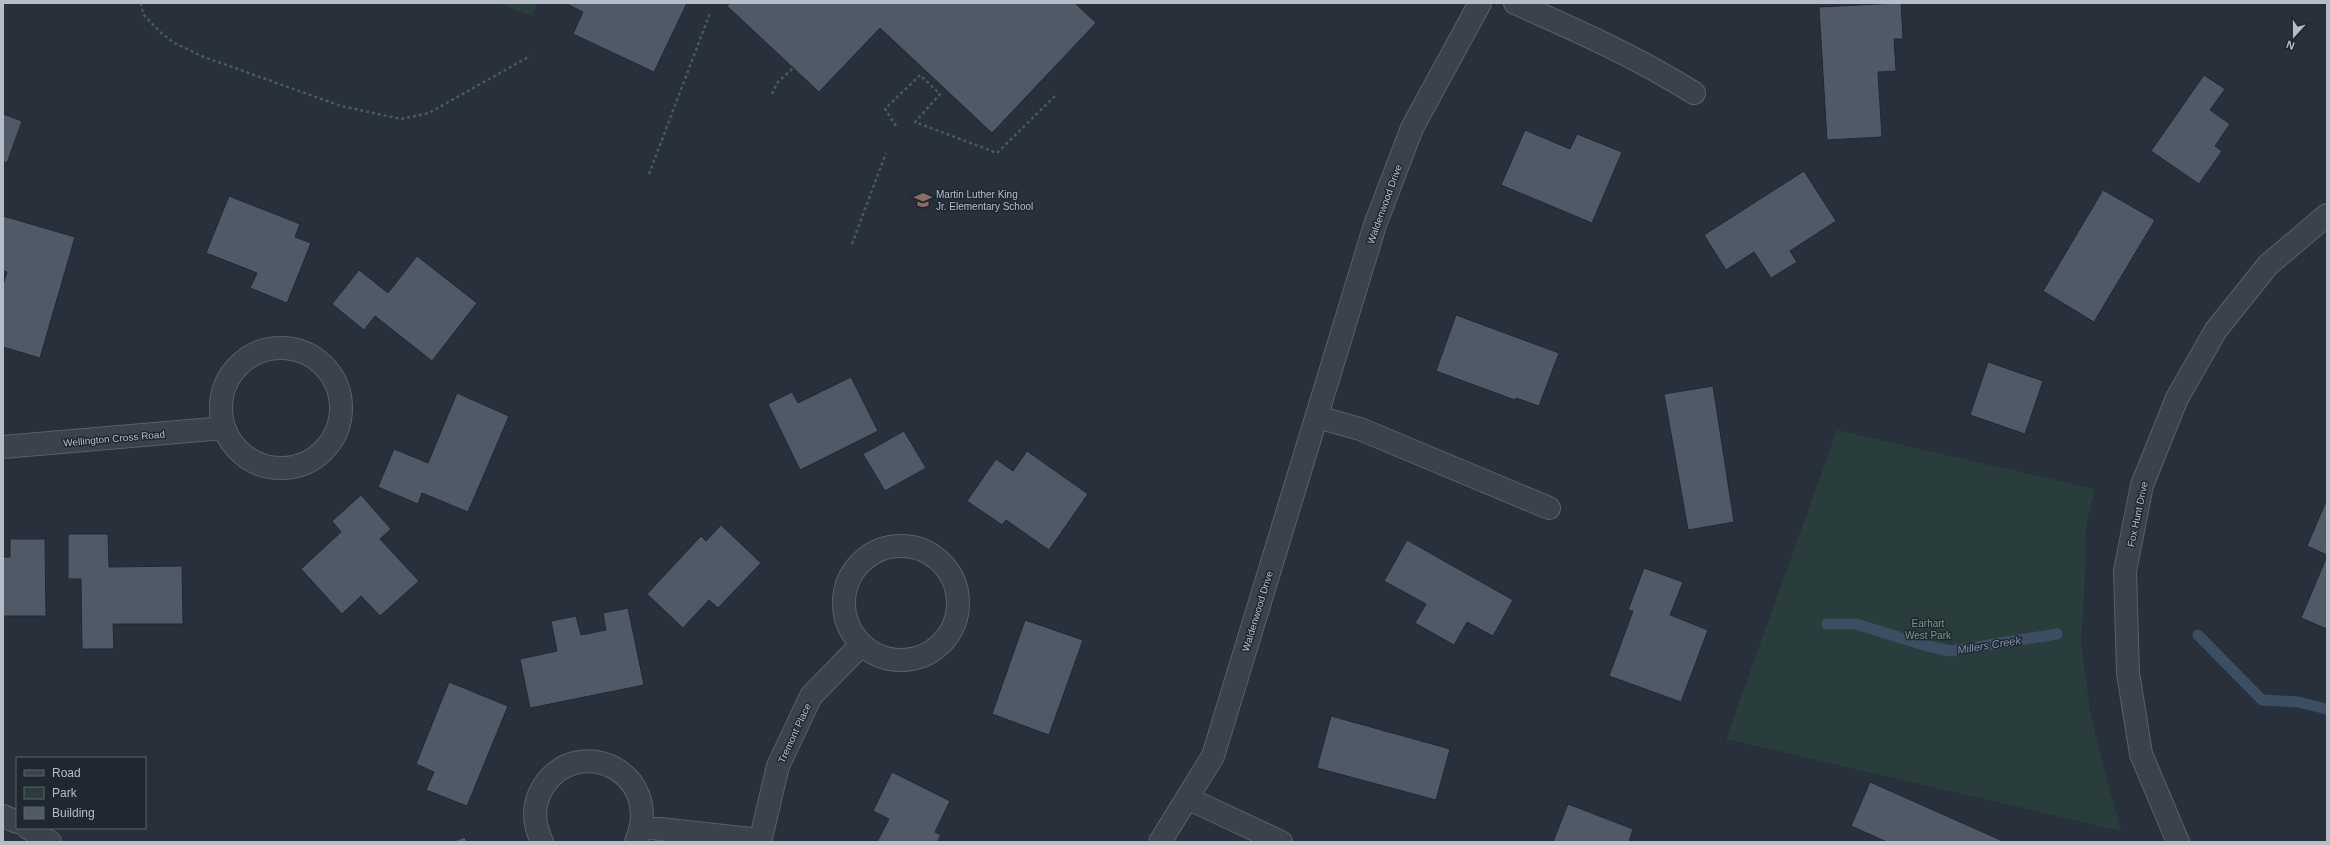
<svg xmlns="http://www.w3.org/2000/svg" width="2330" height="845" font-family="Helvetica,sans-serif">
<rect width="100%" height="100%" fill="#27303b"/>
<path fill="#2a3d3d" d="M496,3H538L532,16Z
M1837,430L2095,489L2086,526L2084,598L2081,642L2090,711L2099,750L2121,831L1726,739Z"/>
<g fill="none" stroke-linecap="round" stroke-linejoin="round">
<path stroke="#3e4e62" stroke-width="11" d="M1827,624H1856L1927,646L1951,651L2057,634
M2198,635L2262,700L2298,702L2327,709"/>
</g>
<path fill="#505a67" stroke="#212933" d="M565,3H687L654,72L573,34L583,12Z
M730,3H1075L1096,23L992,133L880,28L819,92L727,6Z
M1901,3L1903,39H1894L1896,71L1878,72L1882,137L1827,140L1819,7Z
M2204,75L2225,89L2210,110L2230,124L2215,146L2222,151L2199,184L2151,151Z
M3,114L22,121L7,163L3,161Z
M1525,130L1570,149L1577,134L1622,152L1592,223L1501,185Z
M1804,171L1836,221L1790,251L1797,262L1771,278L1754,252L1726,270L1704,235Z
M2103,190L2155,220L2094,322L2043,291Z
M229,196L300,224L295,237L311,243L287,303L250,288L257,273L206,253Z
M3,216L75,237L40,358L3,347V285L7,272L3,271Z
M417,256L477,303L432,361L375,316L364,330L332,304L359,270L388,293Z
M1456,315L1559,353L1539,406L1516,398L1515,400L1436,371Z
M1988,362L2043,381L2025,434L1970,415Z
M851,377L878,431L800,470L768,404L792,392L798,403Z
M1713,386L1734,522L1688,530L1664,394Z
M457,393L509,416L468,512L422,493L418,504L378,487L394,449L428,463Z
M904,431L926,468L885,491L863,454Z
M1027,451L1088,494L1049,550L1006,520L1002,525L967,501L996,459L1013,471Z
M361,495L391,529L380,539L419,581L380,616L361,596L342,614L301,569L341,532L332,521Z
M2327,499V555L2307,546Z
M721,525L761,563L718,608L709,600L683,628L647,594L701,536L706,541Z
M68,534H108L109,567L182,566L183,624H113L114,649H82L81,579H68Z
M10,539H45L46,616H3V557H10Z
M1407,540L1513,600L1493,636L1467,622L1454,645L1415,623L1426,604L1384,581Z
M2327,556V629L2301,618Z
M1644,568L1683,582L1670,615L1708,630L1681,702L1609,676L1633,611L1628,610Z
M628,608L644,685L530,708L520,659L557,651L551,621L576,616L581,635L606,630L603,613Z
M1025,620L1083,640L1049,735L992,714Z
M449,682L508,706L467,806L426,790L434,772L416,764Z
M1331,716L1450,749L1436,800L1317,768Z
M892,772L950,801L935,832L941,835L937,842H877L889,819L873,811Z
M1870,782L2005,842H1887L1851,826Z
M1568,804L1633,829L1629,842H1553Z
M465,837L467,842H451Z"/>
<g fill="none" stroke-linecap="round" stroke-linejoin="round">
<g stroke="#58606a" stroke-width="24">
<path id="minor" d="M1515,3C1576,30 1637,57 1694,93
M221 408a60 60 0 1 1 120 0a60 60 0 1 1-120 0Z
M1317,417L1360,429L1549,508
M3,447L224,428
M844 603a57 57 0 1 1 114 0a57 57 0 1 1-114 0Z
M1187,798L1281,842
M3,816L17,822
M642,827L760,840
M28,828L50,842
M542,842C533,823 532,805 543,787C578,732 665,772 636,842
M760,842L778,766L811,696L861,645
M1160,842L1213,756L1375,225L1412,128L1480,3
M2178,842L2141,754L2128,673L2125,571L2142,485L2177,398L2216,330L2268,265L2327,215"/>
</g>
<path stroke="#485a5b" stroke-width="2.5" stroke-dasharray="3 3" stroke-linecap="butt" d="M141,3L143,14L159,31L174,43L204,57L341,106L401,119L429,113L530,56
M772,94L777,83L793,68
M896,126L885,109L920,75L940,94L915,122L997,153L1057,94
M649,174L710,13
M852,244L886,153"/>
<use href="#minor" stroke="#3a424c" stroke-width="22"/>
</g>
<defs>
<g id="school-bare" transform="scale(1.38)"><path d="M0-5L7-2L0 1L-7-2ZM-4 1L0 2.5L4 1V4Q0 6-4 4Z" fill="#8d6e63" stroke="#1f2731" stroke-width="2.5" paint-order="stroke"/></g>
</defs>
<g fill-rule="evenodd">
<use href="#school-bare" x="923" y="200"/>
</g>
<g text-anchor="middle" stroke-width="3" stroke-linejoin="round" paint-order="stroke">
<g font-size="10" fill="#b6bdc7" stroke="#1f2731" text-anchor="start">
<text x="936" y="198">Martin Luther King<tspan x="936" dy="12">Jr. Elementary School</tspan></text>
</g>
<g font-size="10" fill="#b6bdc7" stroke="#1f2731">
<text transform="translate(1384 204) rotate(-70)" y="4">Waldenwood Drive</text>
<text transform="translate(114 438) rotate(-5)" y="4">Wellington Cross Road</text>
<text transform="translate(2137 514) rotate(-78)" y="4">Fox Hunt Drive</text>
<text transform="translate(1257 611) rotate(-73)" y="4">Waldenwood Drive</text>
<text transform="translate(794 733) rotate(-65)" y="4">Tremont Place</text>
</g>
<g font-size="10" fill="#779a7e" stroke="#1f2731">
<text x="1928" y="627">Earhart<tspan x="1928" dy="12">West Park</tspan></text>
</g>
<g font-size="11" font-style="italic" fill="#8194ab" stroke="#1f2731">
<text transform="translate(1989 645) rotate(-9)" y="4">Millers Creek</text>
</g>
</g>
<rect width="2330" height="845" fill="none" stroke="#b6bdc7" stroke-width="8"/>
<rect x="16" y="757" width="130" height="72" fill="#1f2731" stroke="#5b636d"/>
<rect x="24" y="770" width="20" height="6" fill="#3a424c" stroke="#5b636d"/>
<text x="52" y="777" font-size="12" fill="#b6bdc7">Road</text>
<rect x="24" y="787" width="20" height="12" fill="#2a3d3d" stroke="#5b636d"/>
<text x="52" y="797" font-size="12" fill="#b6bdc7">Park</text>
<rect x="24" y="807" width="20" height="12" fill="#505a67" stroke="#5b636d"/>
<text x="52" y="817" font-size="12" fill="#b6bdc7">Building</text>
<g transform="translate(2294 36) rotate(201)" stroke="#1f2731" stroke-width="3" paint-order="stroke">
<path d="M0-3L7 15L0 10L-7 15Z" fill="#b6bdc7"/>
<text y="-6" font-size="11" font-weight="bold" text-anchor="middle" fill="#b6bdc7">N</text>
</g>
</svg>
